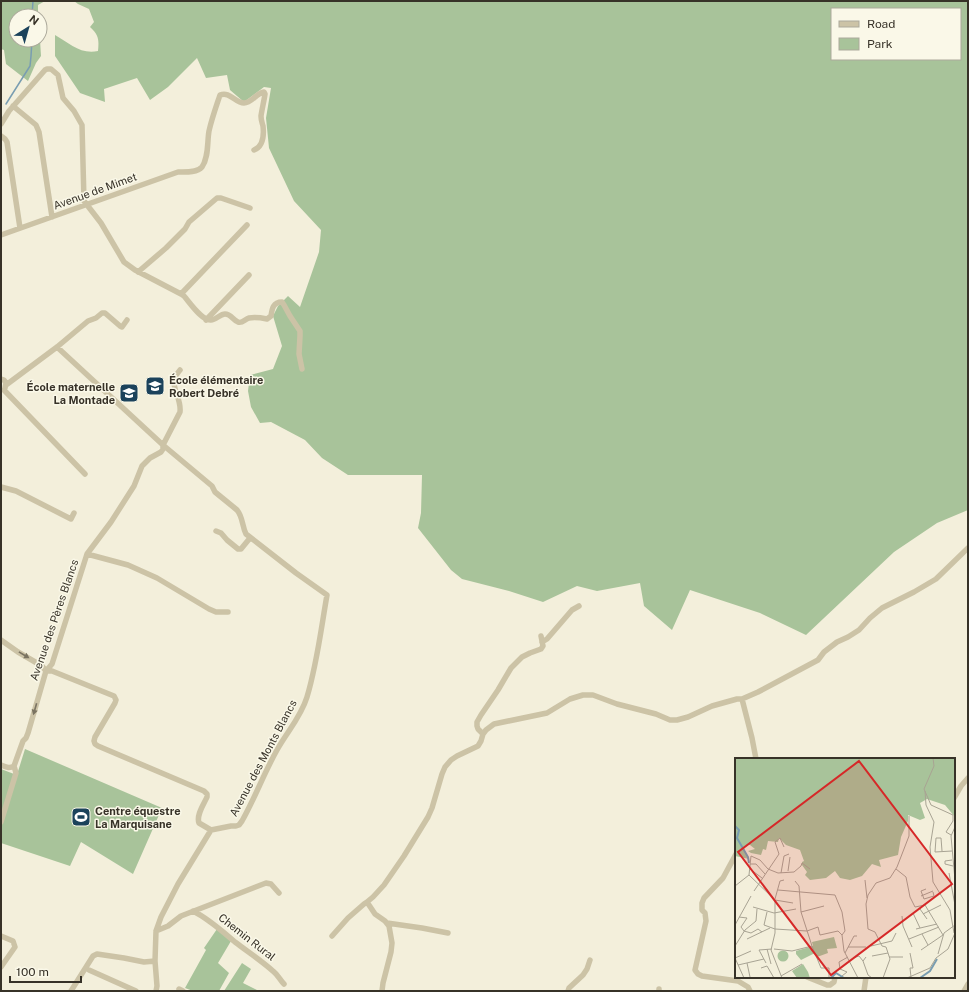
<svg xmlns="http://www.w3.org/2000/svg" width="969" height="992" font-family="'Public Sans',sans-serif">
<rect width="100%" height="100%" fill="#f3efdb"/>
<path fill="#a8c39a" fill-rule="evenodd" d="M1,1H45L38,5V16H16V40H40L41,56L36,63L28,81L6,64L4,50L1,49Z
M74,1H968V510L937,523L894,552L806,635L760,613L690,590L672,630L644,606L640,583L597,591L577,586L543,602L509,591L462,579L451,570L418,528L421,513L422,475H348L322,458L305,440L271,422L260,423L251,407L248,391L250,375L273,369L282,346L273,316L278,306L288,296L300,307L319,252L321,230L294,201L269,148L266,118L271,88L264,87L244,102L230,90L227,75L206,78L197,58L168,87L150,100L137,78L104,89L105,102L80,93L55,56V35C69,43 81,55 98,51C99,40 99,35 90,27L94,22L89,9L78,4ZM832,9H960V59H832Z
M25,749L162,808L133,874L81,842L70,866L1,843V826Z
M1,769L14,774L1,818Z
M217,929L231,941L218,963L229,973L219,991H193L185,988L206,950L204,948Z
M242,963L251,969L243,983L259,991H224Z"/>
<g fill="none" stroke-linecap="round" stroke-linejoin="round">
<path stroke="#799db1" stroke-width="1.5" d="M32,16L33,1
M6,104L30,66L31,56L32,40"/>
<path stroke="#ccc3a6" stroke-width="5.5" d="M13,106L36,125L39,132L52,217
M1,124L9,111L45,70L47,69H51L58,75L63,98L74,111L82,125L84,201L101,223L124,262L135,270L181,294L184,296C190,303 202,321 211,320C216,320 220,314 225,314C231,314 233,320 238,322C242,324 245,319 249,318C255,317 262,318 267,319L271,316C272,309 273,302 282,302L284,305L290,316L300,331V336L299,354L302,369
M1,136L5,139L7,142L20,228
M1,235L178,172C185,172 197,173 202,167C209,157 207,142 209,131C212,118 216,107 220,95C230,91 235,103 244,103C252,103 256,93 264,92L265,94C264,101 262,109 261,116C261,120 262,122 263,126C264,135 264,146 254,150
M138,272L166,248L185,229L189,222L217,198H221L250,208
M181,294L247,225
M206,320L249,275
M57,347L163,445L212,486L215,492L237,510C243,517 242,526 246,534L296,573L327,595C321,629 317,664 307,697C301,717 287,732 277,750C264,773 255,798 242,821L239,825L236,826H231L211,830L178,884L161,917L156,931L155,961L157,986L156,991
M1,379L4,380L6,383L5,388
M6,385L57,347L88,321L96,318L102,313H105L120,326L122,327L127,320
M4,390L85,474
M1,487L16,491L71,519L74,513
M216,531L221,533L227,540L238,549H241L250,538
M87,554L128,565L157,578L209,609L216,612H228
M1,640L18,652L42,666L46,671
M542,642L547,639L572,610L579,606
M46,671H52L114,696L116,700L115,703L95,737L94,741L95,744L98,746L204,791L207,794V797C204,804 196,815 199,823L211,830
M742,699L752,738L756,759
M483,734L478,729L477,726V722L481,715L498,690L511,668L522,657L530,653L541,649L543,646L541,636
M1,765C6,767 9,769 14,766
M954,798L961,786L968,778
M1,822L16,773L14,766L23,741L26,738L28,733L46,671L52,664L87,554L111,522L134,486L142,466L150,458L161,452L163,449V445L180,412C182,395 166,386 180,370
M736,854L723,878L704,898L702,903V910L705,913L706,921L695,970L698,974L702,976L738,981L748,987L750,991
M193,911C209,919 222,931 235,942C248,952 262,961 274,972C278,975 280,980 284,984
M387,923L422,928L448,933
M156,931L168,926L181,916L266,883L271,884L279,893
M1,936L13,941L15,947L1,967
M332,936L348,918L364,904L367,902
M89,970L136,991
M807,977L827,985H830L834,982L835,977
M179,989L183,991
M71,991L93,956L97,954L124,958L144,962L155,961
M382,991L383,983L391,952L392,943L389,926L385,921L375,914L367,902L373,897L384,885L404,856L428,817L432,808L442,774L445,767L451,760L457,756L478,746L481,741L483,734L486,730L494,724L547,713L570,699L583,695H593L617,704L656,714L670,720H677L688,717L712,706L737,699H742L758,692L818,660L824,652L837,642L848,637L859,630L870,618L882,608L914,592L936,579L968,548
M568,991L569,988L583,975L587,969L590,960
M659,991V989
M864,991L866,977
M964,991L968,984"/>
</g>
<defs><path id="oneway-solid" d="M-6-.8H1V-3.2L6.5 0L1 3.2V.8H-6Z"/></defs>
<g fill="#7a7361">
<use href="#oneway-solid" transform="translate(24 655) rotate(31)"/>
<use href="#oneway-solid" transform="translate(35 709) rotate(106)"/>
</g>
<defs>
<g id="school-square" transform="scale(1)"><rect x="-9" y="-9" width="18" height="18" rx="4" fill="#1b425b" stroke="#faf8e8"/><path d="M0-5L7-2L0 1L-7-2ZM-4 1L0 2.5L4 1V4Q0 6-4 4Z" fill="#fff"/></g>
<g id="stadium-square" transform="scale(1)"><rect x="-9" y="-9" width="18" height="18" rx="4" fill="#1b425b" stroke="#faf8e8"/><path d="M0-5a6.5 5 0 1 0 0 10a6.5 5 0 1 0 0-10ZM-3.5-1.8h7v3.6h-7Z" fill="#fff"/></g>
</defs>
<g fill-rule="evenodd">
<use href="#school-square" x="155" y="386"/>
<use href="#school-square" x="129" y="393"/>
<use href="#stadium-square" x="81" y="817"/>
</g>
<g text-anchor="middle" stroke-width="3" stroke-linejoin="round" paint-order="stroke">
<g font-size="11" fill="#373228" stroke="#faf8e8">
<text transform="translate(95 191) rotate(-20)" y="4">Avenue de Mimet</text>
<text transform="translate(54 620) rotate(-71)" y="4">Avenue des Pères Blancs</text>
<text transform="translate(263 758) rotate(-62)" y="4">Avenue des Monts Blancs</text>
<text transform="translate(247 937) rotate(38)" y="4">Chemin Rural</text>
</g>
<g font-size="11" font-weight="bold" fill="#373228" stroke="#faf8e8" text-anchor="start">
<text x="169" y="384">École élémentaire<tspan x="169" dy="13">Robert Debré</tspan></text>
<text x="115" y="391" text-anchor="end">École maternelle<tspan x="115" dy="13">La Montade</tspan></text>
<text x="95" y="815">Centre équestre<tspan x="95" dy="13">La Marquisane</tspan></text>
</g>
</g>
<g transform="translate(735 758)">
<rect width="220" height="220" fill="#f3efdb"/>
<path d="M0,0H220V59L210,47L192,41L185,45L190,60L185,62L173,57V63L166,79L163,97L144,102L146,109L137,106L127,118L115,122L105,120L100,113L91,120L75,122L70,117L72,114L67,107V104L69,103L65,92L51,87L44,80L43,84L33,83L31,92L28,91L26,97L16,95L13,93L20,91L15,87H11L9,91L14,101L0,98ZM99,179L102,190L92,191L93,195L82,199L80,195L66,202L61,196V193L78,188L77,184ZM42.5 198a5.5 5.5 0 1 1 11 0a5.5 5.5 0 1 1-11 0ZM68,206L73,214L75,220H62L57,213Z" fill="#a8c39a"/>
<path fill="none" stroke="#799db1" stroke-width="2" d="M0,68L4,72L2,80L13,99L14,105M96,220L101,215L109,220M185,220L195,213L202,201"/>
<path fill="none" stroke="#a8a393" stroke-width="1" d="M198,0L199,8L189,31L196,47L218,57V63L211,74L216,77M190,33L191,47L199,64L195,89L198,124L215,152L219,175M220,69L216,78L220,122M207,93L206,80H201L200,94L217,93M217,102L210,103V106L218,108M15,106H21L30,116M15,111L27,120M161,111L171,119L175,139L180,149L190,147L208,177M53,113L55,99M46,115L49,98L54,96M214,115L220,147M14,117L16,98L25,102L33,111L43,115L59,114L66,108L67,105L75,111M14,117L39,141M130,122L132,140M60,123L64,128L66,154L77,188L86,210H94V220M0,128L14,117M191,131L186,133L189,141L199,138L198,134M43,132L100,137L107,154L110,173L107,177L109,193L123,220M19,133L44,96L40,84L45,80L49,89M186,138L198,133M40,141L45,123L49,122M40,142V175L36,192L47,220M40,142L58,145M18,149L39,155L61,151M185,151L192,161M32,154L29,167L40,171L72,173L83,169L85,177L103,173L107,177M66,154L89,148M178,155L185,170M188,156L206,147M167,158L168,168L177,189M4,159L12,160L6,169L9,173L16,175L23,171L27,174M0,167L16,138M181,171L202,166M187,176L193,187M12,181L35,170M174,181L204,169M0,188L10,172L21,163L22,151M136,188L157,183L161,175M113,189H131M32,191L36,206M39,191L57,193L77,188M186,192L208,177M110,195L119,178H122M175,195L178,210H175L176,219M203,196L209,175L220,167M137,198L153,195M154,199H168M0,200L9,220M0,200L16,193M118,200L124,198L128,203L131,199M128,203L133,217L137,220M12,205L15,219M31,205L24,192L37,191M3,207L29,201M26,210L32,208L39,220M46,218L67,206M107,218L112,214L105,211L104,204L113,199M148,220L155,201L151,189L147,188L140,174L133,171L131,146L133,137L141,125L155,120L162,109L174,78V58M172,220L195,210L201,200L213,191L220,175"/>
<path fill="#d62828" fill-opacity="0.15" stroke="#d62828" stroke-width="2" d="M124,3L217,126L96,217L3,94Z"/>
<rect width="220" height="220" fill="none" stroke="#373228" stroke-width="2"/>
</g>
<rect width="969" height="992" fill="none" stroke="#373228" stroke-width="4"/>
<rect x="831" y="8" width="130" height="52" fill="#faf8e8" stroke="#aca99b"/>
<rect x="839" y="21" width="20" height="6" fill="#ccc3a6" stroke="#aca99b"/>
<text x="867" y="28" font-size="12" fill="#373228">Road</text>
<rect x="839" y="38" width="20" height="12" fill="#a8c39a" stroke="#aca99b"/>
<text x="867" y="48" font-size="12" fill="#373228">Park</text>
<g transform="translate(28 28) rotate(37)"><circle r="19" fill="#faf8e8" stroke="#aca99b"/>
<path d="M0-3L7 15L0 10L-7 15Z" fill="#1b425b"/>
<text y="-6" font-size="11" font-weight="bold" text-anchor="middle" fill="#373228">N</text>
</g>
<path d="M10 976v6h71v-6" fill="none" stroke="#373228" stroke-width="2"/>
<text x="16" y="976" font-size="12" fill="#373228" stroke="#faf8e8" stroke-width="3" paint-order="stroke">100 m</text>
</svg>
